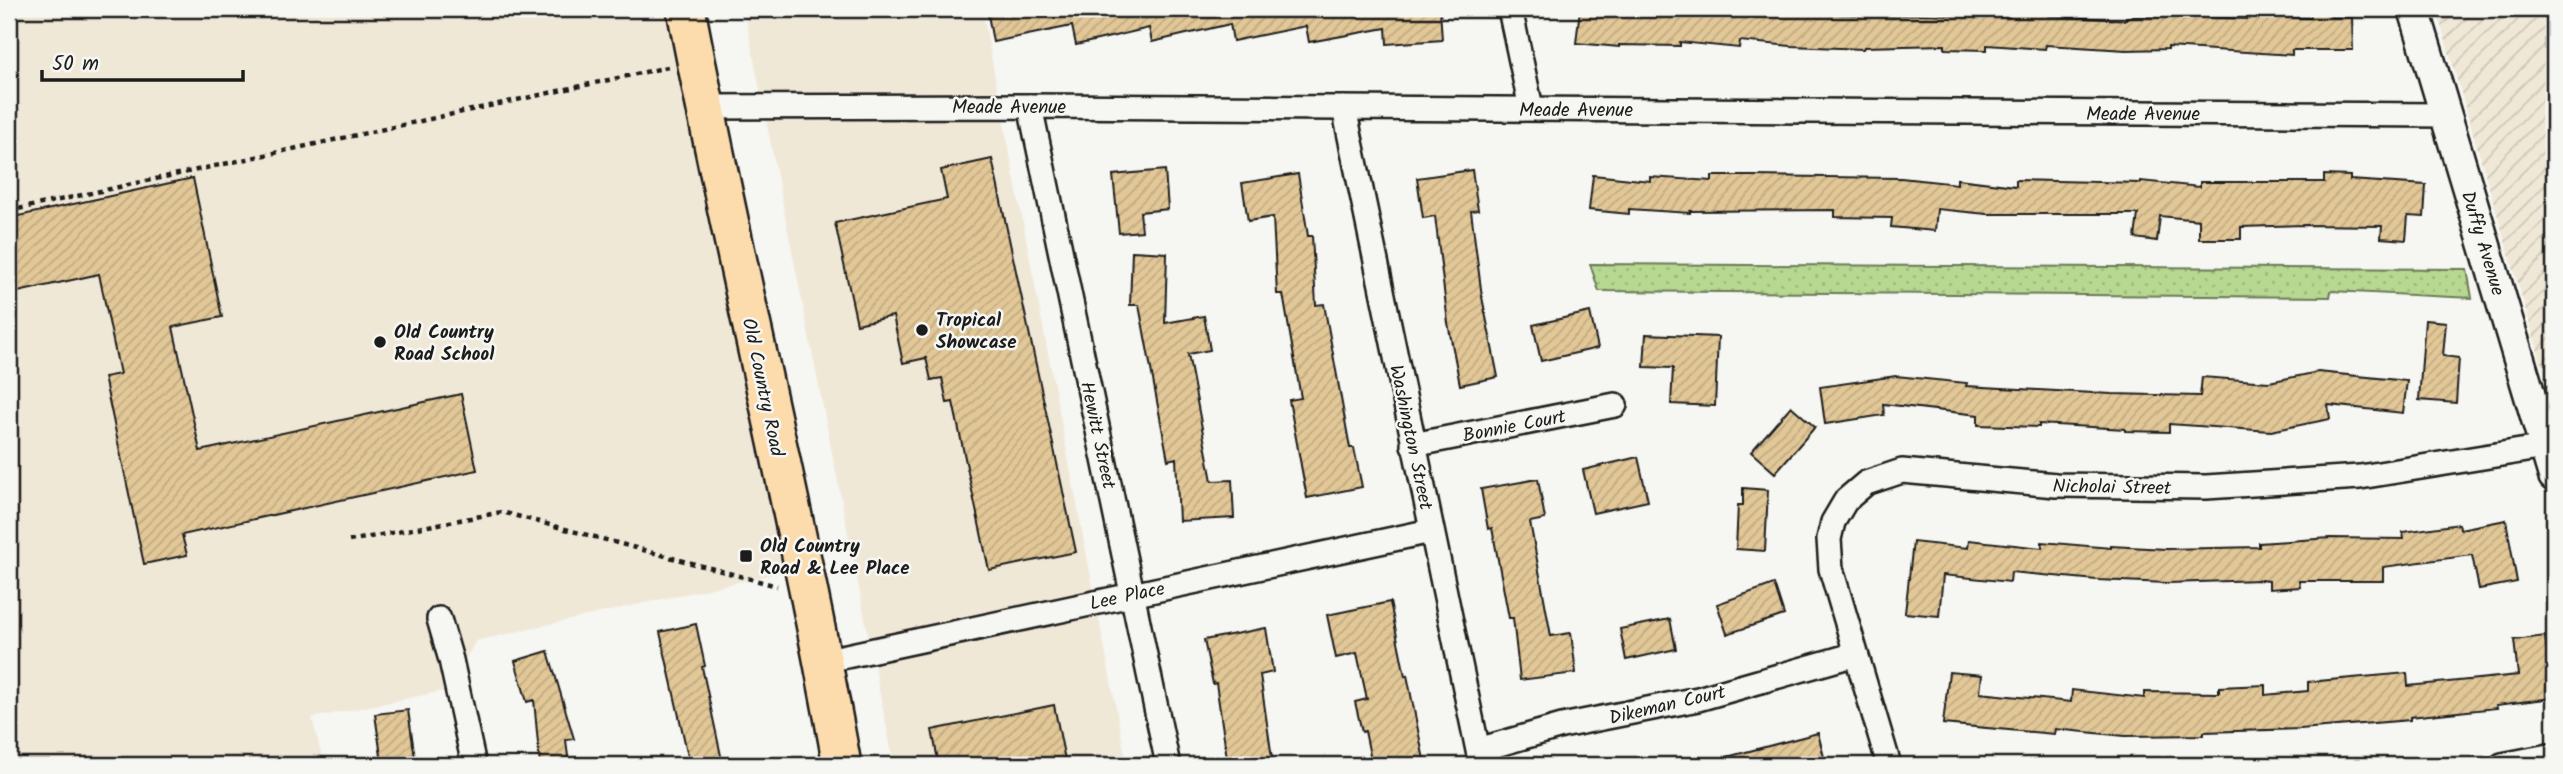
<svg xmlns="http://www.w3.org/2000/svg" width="2563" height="774" font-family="Kalam,sans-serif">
<defs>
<pattern id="industrial-furrows" width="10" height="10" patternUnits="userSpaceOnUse" patternTransform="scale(1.75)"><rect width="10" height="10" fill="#f0e8d7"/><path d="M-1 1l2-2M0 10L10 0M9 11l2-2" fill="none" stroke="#cdc6b8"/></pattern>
<pattern id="grass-dots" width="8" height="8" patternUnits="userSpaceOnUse" patternTransform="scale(1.75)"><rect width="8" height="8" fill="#b6d891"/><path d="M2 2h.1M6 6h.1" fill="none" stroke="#9cb97c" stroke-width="1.8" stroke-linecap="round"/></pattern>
<pattern id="building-hatch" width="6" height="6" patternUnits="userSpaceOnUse" patternTransform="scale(1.75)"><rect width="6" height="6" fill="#e2c797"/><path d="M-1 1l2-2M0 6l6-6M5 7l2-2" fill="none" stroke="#c1aa82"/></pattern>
</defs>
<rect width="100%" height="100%" fill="#f6f6f2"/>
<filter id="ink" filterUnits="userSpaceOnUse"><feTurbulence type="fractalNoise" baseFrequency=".0143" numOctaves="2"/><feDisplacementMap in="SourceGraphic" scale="14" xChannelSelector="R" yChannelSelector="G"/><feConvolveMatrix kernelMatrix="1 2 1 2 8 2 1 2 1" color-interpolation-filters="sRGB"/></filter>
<g filter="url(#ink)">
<path fill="#f0e8d7" d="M9,9H682L801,568L476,641L448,690L312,718L324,765H9Z
M744,9H982L1127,765H894Z"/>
<path fill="url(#industrial-furrows)" d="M2436,9H2554V405Z"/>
<path fill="url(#grass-dots)" stroke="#697a56" stroke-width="2" d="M1590,264L2467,269L2472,298L2331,291L2330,297L1599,291Z"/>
<path fill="url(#building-hatch)" stroke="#1c1c1c" stroke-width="2" d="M987,9H1440L1442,40L1387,44L1386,28L1309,42L1306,26L1233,41L1230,24L1152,42L1149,28L1076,45L1072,26L993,42Z
M1580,9L1639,16V13L1703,15V9L1764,14V9H1805V13L1885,16L1922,14L2009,17L2010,9H2028L2048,10V16L2126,20V17L2185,16L2250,19V15L2311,18V9H2331V17H2352L2353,50H2292V55L2168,47V49L2126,50L2046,45L2045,49L1987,45V50L1945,49V45L1864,47L1863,49L1791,46L1740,41L1739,48L1680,42V46L1619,45V47L1576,43Z
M992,159L1076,552L989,570L953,402L947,403L942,378L931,380L926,358L903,363L893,316L857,324L835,223L947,199L941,170Z
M1165,170L1168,209L1140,212L1142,231L1119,233L1113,175Z
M1472,170L1478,210L1471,211L1482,297L1498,377L1460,385L1448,323L1435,216L1423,218L1417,178Z
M1298,174L1308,236H1312L1316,305L1324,304L1350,448H1354L1362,487L1307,498L1289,400L1301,398L1283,294H1277L1273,217L1248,221L1242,183Z
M1593,175L1650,181V177L1712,181V176H1752L1901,178L1957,184V179L2016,186V180L2141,183V181L2200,187V182H2324V175L2350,176V180L2426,185L2424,217L2408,216L2406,240L2381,238L2382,226L2305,225L2241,227V239H2199V220L2160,216L2157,241L2135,238L2138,214H1987L1937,209L1935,231L1891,227L1892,218L1835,217V210L1690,211V213L1629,209V214L1589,210Z
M193,178L222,317L173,327L200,451L461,394L477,470L182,535L187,555L144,564L104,377L120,374L99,274L9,294V218Z
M1132,251L1167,253L1165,323L1204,316L1210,350L1188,354L1212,481L1232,480L1234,518L1179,521L1176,458L1168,460L1139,305H1130Z
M1590,312L1598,348L1541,361L1533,325Z
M2425,320L2446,322L2443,356L2459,358L2456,403L2419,400Z
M1646,334L1718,337L1715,406L1671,404L1673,368L1644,367Z
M2318,372L2407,381L2403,413L2328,405L2330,419L2271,431L2169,424V432L2125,431V429L2039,424V427L1978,425V415L1883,404L1884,415L1825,424L1820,387L1896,376L1967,383L1966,386L2112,394L2200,396L2202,377L2269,382Z
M1791,406L1815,427L1775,473L1751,452Z
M1638,457L1648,501L1593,513L1583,470Z
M1538,479L1545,519L1530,522L1551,636L1571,633L1576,673L1520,680L1513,618H1509L1492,528L1488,529L1481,489Z
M1743,488L1768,490L1765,551L1736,549L1738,505H1743Z
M2506,520L2517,582L2479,589L2472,555L2383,567V581H2299L2300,587L2269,589V581L2260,580L2168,583L2097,580L2011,572L2010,582L1943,575L1939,616L1905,613L1913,542L1968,548L1969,540L2042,548V542L2111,548V546L2166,549L2259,547V543L2330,538L2404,539L2403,532L2459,524L2460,529Z
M1774,584L1784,615L1727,634L1717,604Z
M1390,602L1405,676L1407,675L1425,765H1372L1365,731L1362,732L1355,702L1367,699L1357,653L1336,658L1327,615Z
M1670,619L1676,649L1626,660L1620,629Z
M696,624L705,666L702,667L723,765H690L660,632Z
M1266,628L1273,672L1260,675L1273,765H1228L1216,683L1213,684L1204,640Z
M2545,636L2553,698L2496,705L2497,708L2410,717V720L2300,729L2204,732V735L2125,736L2055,729L2054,734L1943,724L1949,672L1982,675L1980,693L2071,702L2072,690L2144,698V692L2219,693V687L2265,685V695L2308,691V682L2407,673L2408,686L2518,675L2514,640Z
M548,651L574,739L566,740L569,765H540L534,700L527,702L515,661Z
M1054,705L1066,765H939L932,730Z
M408,710L415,758L382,763L375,714Z
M1818,733L1826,765H1724L1723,758Z"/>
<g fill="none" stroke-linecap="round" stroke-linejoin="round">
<g stroke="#1c1c1c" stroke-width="28">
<path id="minor" d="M1510,9L1531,108
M1030,106L1168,765
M705,107L1030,106L2446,115
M1344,108L1481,765
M1413,445L1615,405
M439,619L451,660L474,765
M823,661L1431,531
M1478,750L1562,726L1698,699L1856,654
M1889,765L1831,569L1829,539L1833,522L1846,500L1866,483L1902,471L2056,485L2206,487L2360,477L2545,447
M2502,765L2554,755"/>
</g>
<g stroke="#1c1c1c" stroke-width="35">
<path id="tertiary" d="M2414,9L2554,476"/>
</g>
<g stroke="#1c1c1c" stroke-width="42">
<path id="primary" d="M686,9C734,262 797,512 842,765"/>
</g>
<path stroke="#1c1c1c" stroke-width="4.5" stroke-dasharray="5 5" stroke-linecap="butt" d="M9,211L668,67
M349,541L502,512L777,586"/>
<use href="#minor" stroke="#f6f6f2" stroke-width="23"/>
<use href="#tertiary" stroke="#f6f6f2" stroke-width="30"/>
<use href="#primary" stroke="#fcdcac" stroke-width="37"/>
</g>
</g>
<g fill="#1c1c1c" stroke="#f6f6f2" stroke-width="2.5">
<circle cx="922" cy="330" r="7"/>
<circle cx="380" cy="342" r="7"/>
<rect x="739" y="549" width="14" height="14" rx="3.5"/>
</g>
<g text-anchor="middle" stroke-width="5" stroke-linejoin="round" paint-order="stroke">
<g font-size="19" fill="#1c1c1c" stroke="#f6f6f2">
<text x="1009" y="113">Meade Avenue</text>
<text x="1576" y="116">Meade Avenue</text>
<text x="2143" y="120">Meade Avenue</text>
<text transform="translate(2484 243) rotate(73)" y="7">Duffy Avenue</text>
<text transform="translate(764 387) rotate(78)" y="7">Old Country Road</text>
<text transform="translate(1514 425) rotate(-11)" y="7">Bonnie Court</text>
<text transform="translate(1099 435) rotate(78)" y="7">Hewitt Street</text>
<text transform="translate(1412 437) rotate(78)" y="7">Washington Street</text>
<text transform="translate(2112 486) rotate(1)" y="7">Nicholai Street</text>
<text transform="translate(1127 595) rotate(-12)" y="7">Lee Place</text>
<text transform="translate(1667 704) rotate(-13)" y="7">Dikeman Court</text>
</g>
<g font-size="19" font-weight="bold" fill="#1c1c1c" stroke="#f6f6f2" text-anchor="start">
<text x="936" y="326">Tropical<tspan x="936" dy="22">Showcase</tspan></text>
<text x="394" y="338">Old Country<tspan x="394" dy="22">Road School</tspan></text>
<text x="760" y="552">Old Country<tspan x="760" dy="22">Road &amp; Lee Place</tspan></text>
</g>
</g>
<rect width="2563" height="774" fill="none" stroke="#f6f6f2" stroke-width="35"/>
<rect x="18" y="18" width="2528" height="739" fill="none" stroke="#1c1c1c" stroke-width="2.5" filter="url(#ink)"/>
<path d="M42 70v10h201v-10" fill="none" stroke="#1c1c1c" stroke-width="3.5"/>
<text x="52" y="70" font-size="21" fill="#1c1c1c" stroke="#f6f6f2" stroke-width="5" paint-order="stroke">50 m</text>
</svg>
